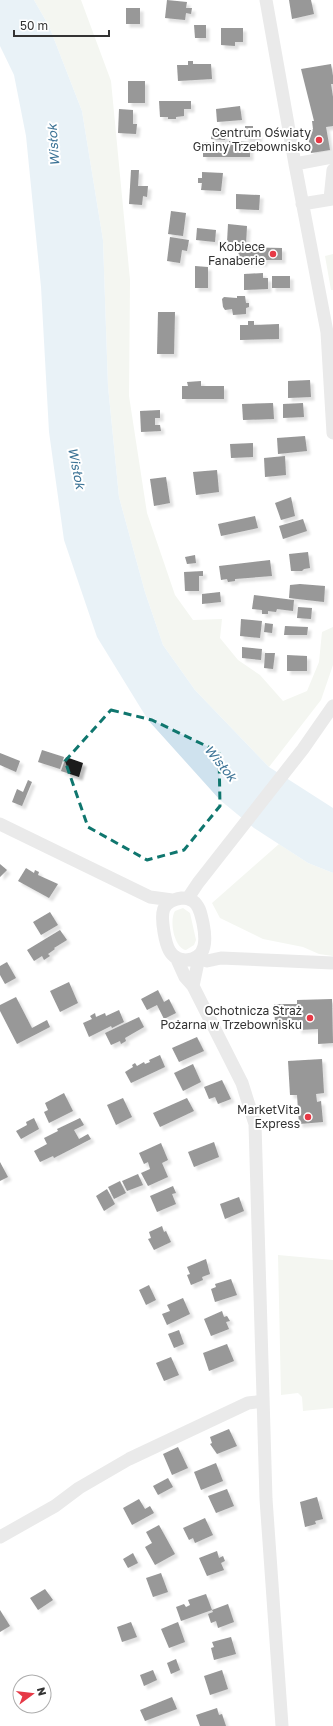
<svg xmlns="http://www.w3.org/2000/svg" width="333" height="1726" font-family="'Golos Text',sans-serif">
<defs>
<filter id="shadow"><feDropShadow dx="3.5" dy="3.5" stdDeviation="1" flood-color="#0004"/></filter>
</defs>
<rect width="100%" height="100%" fill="#fff"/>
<path fill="#e6ecdf" d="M34,0H81L111,81L130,280L129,396L147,513L175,595L193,620L222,619L220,638L238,660L260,675L283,701L307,691L319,662L322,632L333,627V665L321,700L269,767L195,690L163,645L145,592L119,497L108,386L103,240L82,111L49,26Z
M333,254V290H331L325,256Z
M279,844L308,863L333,873V956L319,954L303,947L263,939L220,918L212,903Z
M183,908L190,913L196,940L194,945L186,950C174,948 169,920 175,911Z
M278,1255L333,1260V1408L303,1411L302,1397L298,1393L281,1395Z"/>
<path fill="#cfe2ee" d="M0,0H34L49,26L82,111L103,240L108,386L119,497L145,592L163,645L195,690L269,767L333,808V873L308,863L254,828L220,800L148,720L97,637L64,540L49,432L41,287L26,136L14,75L0,46Z"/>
<path fill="#1a1a1a" filter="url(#shadow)" d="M167,0L187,2L186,8H192L191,14L186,13L185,20L165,18Z
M289,0H311L314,14L292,19Z
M126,8H140V24H126Z
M194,25H206V38H195Z
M221,28H243V42H235V46L221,45Z
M188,61H193V64H211L212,79L178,81L177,65H188Z
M331,64L333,76V84H331L333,97V126L326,127L330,150L311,153L307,131L313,129L312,121H314L301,69Z
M128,81H145V103H128Z
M159,101H191V109H184V116L176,117V119H168V117H160Z
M240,106L242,120L217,122L216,109Z
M119,109L133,110V124H137L136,134L118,133Z
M245,126H253V130H258L259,139H245Z
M212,131H226L225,140L211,139Z
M229,141L250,142V157H203V142L229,143Z
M131,170H139L138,186H148L147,197L143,196L142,205L129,204Z
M202,172L223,173L221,191L201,190L202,183H198V178H202Z
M236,194L260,195L259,210L236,209Z
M171,211L186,213L183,236L168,234Z
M228,224L247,226L246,244L227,242Z
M197,228L216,230L215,242L196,240Z
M170,237L189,240L187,251L182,250L180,263L167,261Z
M239,247L282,248V260H264V263L238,262Z
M195,266L208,267V288H195Z
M263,273V278H268V289L244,290V274Z
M272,276H290V288H272Z
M237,296H245L246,303H249V307L246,308V314L233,315L232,309L225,310L223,307L222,299L224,297L237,298Z
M158,312H175L174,354H157Z
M248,321H254V325L279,324V339L240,340V325H248Z
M310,380L311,397L288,398V381Z
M201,381V386H224V399H182V386H188L187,382Z
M273,403L274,419L243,420L242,404Z
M303,403L304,417L283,418V404Z
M160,410V418H155V425H160L161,431L141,432L140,411Z
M305,436L307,451L278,454L277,438Z
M253,443V457L231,458L230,444Z
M285,456L286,475L265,477L264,458Z
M217,470L219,492L196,495L193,472Z
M166,477L170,503L154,506L150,479Z
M291,497L295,516L281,520L275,503Z
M255,516L258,528L221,536L218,524Z
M303,519L307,531L283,539L279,526Z
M308,552L310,568L304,569L302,571H291L289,554Z
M195,555L196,563L187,564L185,557Z
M270,560L272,576L235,579V581L228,582L227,579L221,580L219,566Z
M203,571V576H199V591H185L184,572Z
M300,584L325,586L324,602L289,598L290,585Z
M220,592L221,602L202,604V594Z
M254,595L294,600L293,611L277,609L276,612L268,611V614H262V610L252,609Z
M298,607L312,608L311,619L297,618Z
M241,619L262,621L260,638L240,636Z
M265,623L273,624L272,633L264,632Z
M285,626L308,627L307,635H284Z
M242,647L262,649L261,660L242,658Z
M265,653H275L273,669L264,668Z
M287,655L307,656V671H287Z
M42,750L64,757L60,769L38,762Z
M0,753L20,761L16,772L0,765Z
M66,757L83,763L79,777L61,771Z
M28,780L32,782L22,806L12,802L17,789L23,792Z
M0,864L7,870L0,877Z
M26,868L34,873L35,870L39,872L38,875L58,884L49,898L18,881Z
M50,912L58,925L41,935L33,922Z
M60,930L67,940L54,948L55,949L48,954L50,956L44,960L42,956L34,961L27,950Z
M7,962L16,978L5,984L0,975V966Z
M69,982L78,1003L60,1012L50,991Z
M158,990L164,1002L169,999L176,1013L164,1019L157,1005L147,1010L141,999Z
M16,997L32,1028L47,1020L50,1027L17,1044L0,1011V1005Z
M332,999L333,1043L318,1044V1029L298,1030V1023H275L274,1004H297V1000Z
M119,1010L124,1022L112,1028L111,1026L89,1037L83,1023L92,1019L90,1016L95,1013L96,1017L105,1013L106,1016Z
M139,1017L144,1027L125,1038L126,1041L121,1044L120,1041L111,1045L105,1033Z
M197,1037L204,1051L179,1062L172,1048Z
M160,1055L165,1067L131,1083L125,1072L133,1067L132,1065L135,1063L137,1066L144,1062L145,1064L150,1062L149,1060Z
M322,1059L324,1093L316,1094L317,1102L321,1101L323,1122L299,1124L297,1095H290L288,1061Z
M193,1064L201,1082L183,1091L174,1073Z
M222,1080L231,1099L218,1104L215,1097L209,1099L204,1087Z
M64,1093L73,1111L49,1123L44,1112L48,1110L45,1103Z
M123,1098L132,1117L116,1125L107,1105Z
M187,1098L194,1111L160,1127L153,1113Z
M34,1118L39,1129L21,1139L16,1131L27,1125L26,1122Z
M80,1118L84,1125L74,1130L79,1139L88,1134L91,1139L54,1158L53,1156L40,1162L34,1151L47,1144L44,1138L58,1131L57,1129Z
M214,1142L219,1157L194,1167L188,1152Z
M161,1143L168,1160L162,1163L168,1177L148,1186L141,1173L150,1169L148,1162L144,1164L139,1153Z
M0,1162L8,1177L0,1181Z
M138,1174L143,1185L127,1191L122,1181Z
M120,1181L126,1193L114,1199L108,1187Z
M173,1186L176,1193L172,1194L176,1204L157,1212L150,1196Z
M107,1189L115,1204L104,1211L96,1196Z
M239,1197L244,1211L225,1219L220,1204Z
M162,1226L164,1232L166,1231L171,1242L154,1250L148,1239L151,1238L149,1232Z
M206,1259L210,1274L202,1277L203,1280L191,1285L187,1275L190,1274L187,1267Z
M231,1279L237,1295L215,1302L211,1289L216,1287L215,1284Z
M149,1285L156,1300L146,1305L139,1290Z
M183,1298L190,1314L167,1325L162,1314L170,1311L167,1305Z
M222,1311L224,1317L227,1316L230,1321L226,1322L229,1329L211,1336L204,1319Z
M179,1330L184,1344L174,1348L168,1334Z
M227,1344L234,1361L209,1371L203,1353Z
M171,1357L179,1375L164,1381L156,1363Z
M229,1429L237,1446L217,1454L210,1444L212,1443L210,1437Z
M178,1447L188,1468L172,1475L163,1454Z
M216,1463L223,1481L201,1490L194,1472Z
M168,1478L173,1487L158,1495L153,1486Z
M227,1489L234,1506L216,1513L208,1496Z
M317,1497L323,1519L315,1521L316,1524L305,1527L300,1502Z
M139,1499L145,1509L150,1506L154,1513L132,1525L123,1508Z
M205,1518L213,1535L195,1543L193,1538L189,1540L183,1528Z
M159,1525L175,1554L155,1565L145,1547L152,1543L146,1532Z
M217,1551L219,1558L223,1556L225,1561L221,1563L224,1570L207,1576L199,1558Z
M133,1553L138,1563L128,1568L123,1559Z
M161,1573L168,1592L153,1597L146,1578Z
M45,1589L53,1600L38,1610L30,1598Z
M206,1594L212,1610L181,1621L176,1607L184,1604L186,1607L190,1605L188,1600Z
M228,1604L234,1622L218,1628L216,1621L211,1623L208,1614L213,1612L212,1610Z
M0,1610L10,1626L0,1632Z
M131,1622L137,1637L122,1642L117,1627Z
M178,1622L185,1642L169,1648L161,1629Z
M231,1637L236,1654L214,1660L211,1648L214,1647L212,1642Z
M176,1659L180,1670L171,1674L167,1663Z
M153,1670L157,1680L144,1686L140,1675Z
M222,1670L228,1689L210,1695L204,1676Z
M172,1697L177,1709L145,1721L140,1710Z
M217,1708L219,1715L222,1714L226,1726H200L196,1715Z"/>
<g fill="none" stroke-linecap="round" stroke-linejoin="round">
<path stroke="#d0d0d0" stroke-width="13" d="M266,0L295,164L327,332L333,433
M295,164L333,157
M330,199L333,170
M302,204L333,199
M0,824L150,897L172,900
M182,898C186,898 190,899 193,901C200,906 201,915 203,923C206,938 208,959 186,960C169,960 166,944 164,932C161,914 160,901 182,898Z
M188,898L198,883L303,749L333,706
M198,956L207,961L221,958L333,963
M176,957L185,977L193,986L242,1083L255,1124L266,1499L282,1726
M193,986L197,967V957
M0,1537L55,1506L79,1488L129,1459L248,1403L263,1401"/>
</g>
<path d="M0 0H333V1726H0ZM111,710L152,720L219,752L220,806L184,850L147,860L88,827L65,761Z" fill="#fff" fill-opacity=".55" fill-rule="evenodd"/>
<path fill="none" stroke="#0f766e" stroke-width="3" stroke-dasharray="8 5" stroke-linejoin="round" d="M111,710L152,720L219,752L220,806L184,850L147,860L88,827L65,761Z"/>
<g fill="#e63946" stroke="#fff" stroke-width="1.5">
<circle cx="319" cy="140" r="4"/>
<circle cx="273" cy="254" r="4"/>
<circle cx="310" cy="1018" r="4"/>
<circle cx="308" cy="1117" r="4"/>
</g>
<g text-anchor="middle" stroke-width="4" stroke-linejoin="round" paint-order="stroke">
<g font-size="12" fill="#333" stroke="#fff" text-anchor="end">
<text x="311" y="137">Centrum Oświaty<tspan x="311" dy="14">Gminy Trzebownisko</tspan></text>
<text x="265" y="251">Kobiece<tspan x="265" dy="14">Fanaberie</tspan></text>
<text x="302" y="1015">Ochotnicza Straż<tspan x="302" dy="14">Pożarna w Trzebownisku</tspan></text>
<text x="300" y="1114">MarketVita<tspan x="300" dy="14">Express</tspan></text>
</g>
<g font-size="13" font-style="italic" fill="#3f7597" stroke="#fff">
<text transform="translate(53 145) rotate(-94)" y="5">Wisłok</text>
<text transform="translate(77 468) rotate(79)" y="5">Wisłok</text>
<text transform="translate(221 763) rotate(51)" y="5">Wisłok</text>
</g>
</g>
<g transform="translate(32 1694) rotate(75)"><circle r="19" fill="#ffffff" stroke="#adadad"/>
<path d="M0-3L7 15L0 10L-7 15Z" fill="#e63946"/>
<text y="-6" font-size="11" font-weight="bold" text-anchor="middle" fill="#333333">N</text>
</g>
<path d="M14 30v6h95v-6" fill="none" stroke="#333333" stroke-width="2"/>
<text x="20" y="30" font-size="12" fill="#333333" stroke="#ffffff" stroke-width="3" paint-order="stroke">50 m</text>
</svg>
